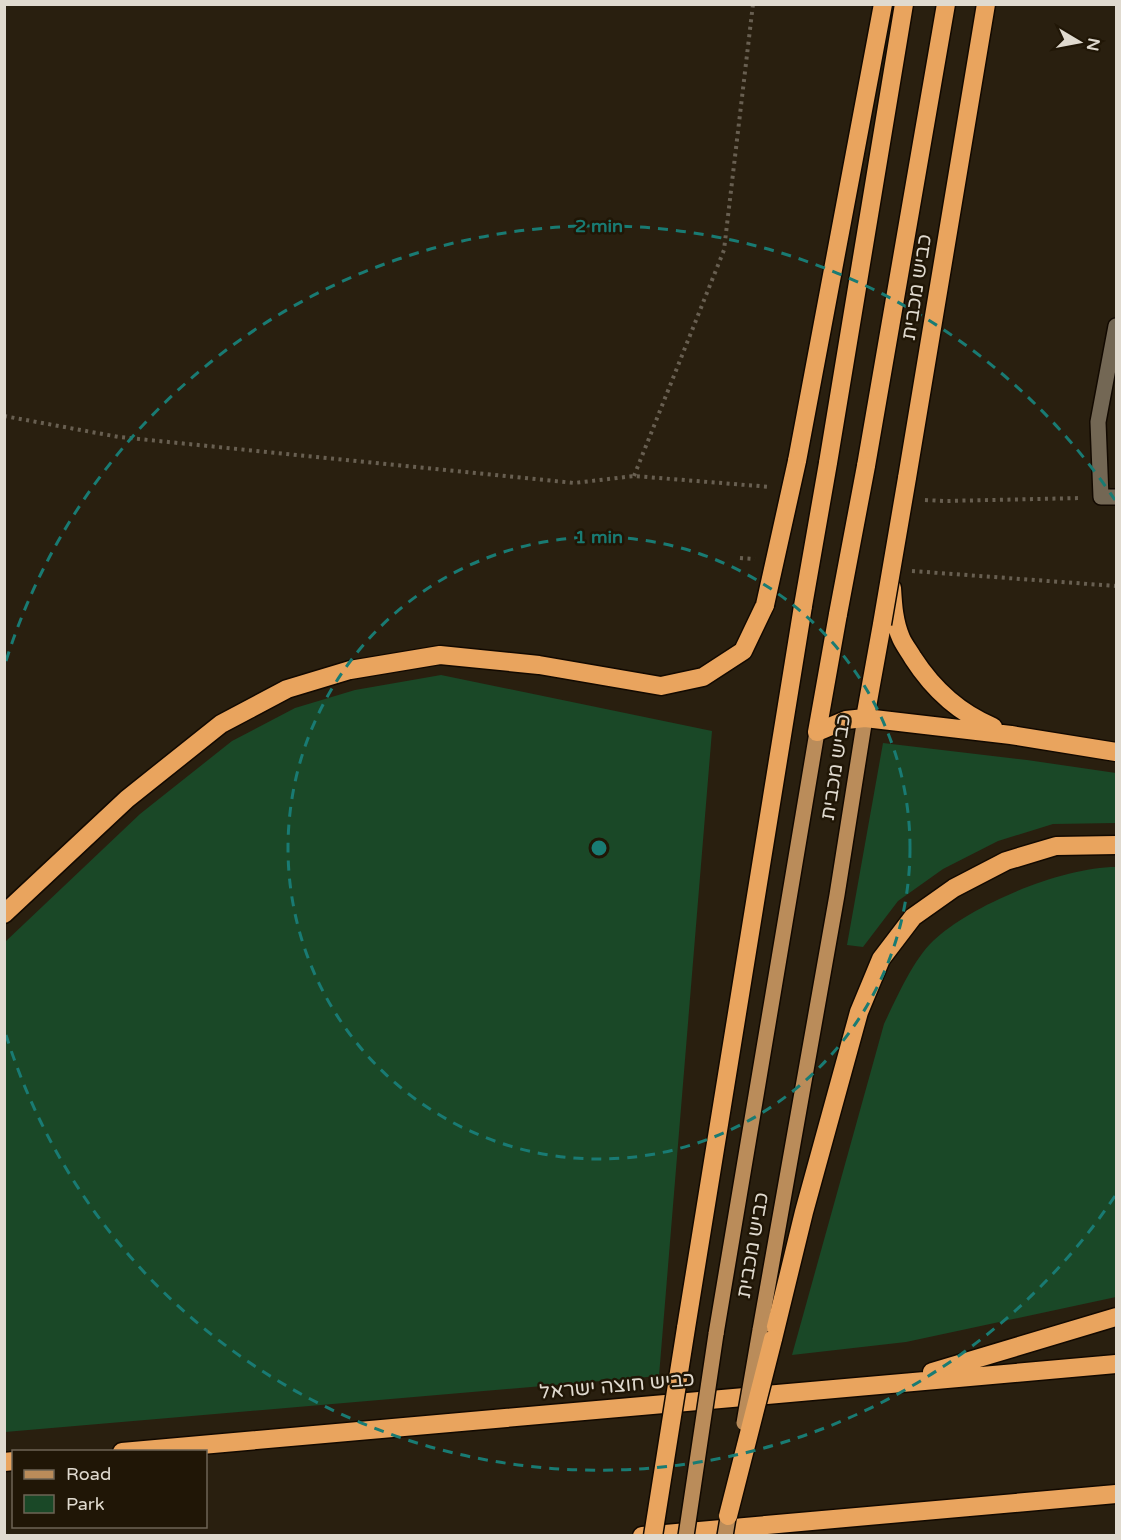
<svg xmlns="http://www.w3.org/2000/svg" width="1121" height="1540" font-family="'Varela Round',Heebo,sans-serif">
<rect width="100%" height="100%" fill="#291f0f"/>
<path fill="#1a4827" d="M441,675L712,731L659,1376L5,1432V942L140,814L232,741L295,708L355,690Z
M883,743L1027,760L1116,773V823L1053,824L998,841L943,869L898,901L863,947L847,945Z
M1116,867V1297L906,1342L792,1355L884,1024C896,999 913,960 933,941C972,904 1063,867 1116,867Z"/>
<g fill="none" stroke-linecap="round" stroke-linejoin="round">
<g stroke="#120900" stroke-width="18">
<path id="street" d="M1116,326L1098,422L1101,497H1116"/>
</g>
<g stroke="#120900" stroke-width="18">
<path id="primary" d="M760,1330L837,895L865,718
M716,1334L817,732"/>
</g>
<g stroke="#120900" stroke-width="21">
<path id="highway" d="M797,461L883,4
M828,463L904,4
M866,466L946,4
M907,478L986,4
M892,588C893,605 894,622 901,638C904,645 909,651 913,658C933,689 959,713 993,727
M865,718L882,624
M817,732L846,720L865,718L1011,735L1116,752
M817,732L838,614
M4,914L127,799L221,724L287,689L350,670L440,655L539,665L661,686L703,677L743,651L765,605
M686,1328L803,606
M773,1339L804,1212L859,1012L881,959L913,917L954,888L1006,861L1056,846L1116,845
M932,1372L1116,1317
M122,1452L1116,1364
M4,1462L14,1461
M642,1536L1116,1494"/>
</g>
<path stroke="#685f51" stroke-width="4" stroke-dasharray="3 4.5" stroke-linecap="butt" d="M4,416L119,437L574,483L634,476L771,487
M634,476L724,250L753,4
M925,500L945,501L1082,498
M740,558L755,559
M912,571L1116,586"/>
<use href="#street" stroke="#736754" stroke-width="15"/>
<use href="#primary" stroke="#ba8c5a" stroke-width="15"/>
<use href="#highway" stroke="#e9a45e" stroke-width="18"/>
<g stroke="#120900" stroke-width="18" stroke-linecap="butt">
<path id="primary-bridge" d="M744,1423L760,1330
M686,1536L716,1334
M725,1536L730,1506"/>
</g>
<g stroke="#120900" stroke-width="21" stroke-linecap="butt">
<path id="highway-bridge" d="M765,605L797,461
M803,606L828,463
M838,614L866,466
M882,624L907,478
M728,1516L773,1339
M653,1536L686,1328"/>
</g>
<use href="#primary-bridge" stroke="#ba8c5a" stroke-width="15"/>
<use href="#highway-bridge" stroke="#e9a45e" stroke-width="18"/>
</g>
<g fill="none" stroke="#197b73" stroke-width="3" stroke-dasharray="10 8">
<circle cx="599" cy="848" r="311"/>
<path d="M1115 1196A622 622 0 0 1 6 1035M6 661A622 622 0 0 1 1115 500"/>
</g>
<g text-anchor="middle" stroke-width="5" stroke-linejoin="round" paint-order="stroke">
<g font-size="20" fill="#e0dacf" stroke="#201606">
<text transform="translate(916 287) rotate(-81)" y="7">כביש מכבית</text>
<text transform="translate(835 767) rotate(-81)" y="7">כביש מכבית</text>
<text transform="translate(752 1245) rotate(-80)" y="7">כביש מכבית</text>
<text transform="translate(617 1385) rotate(-5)" y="7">כביש חוצה ישראל</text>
</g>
</g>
<circle cx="599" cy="848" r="9" fill="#197b73" stroke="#201606" stroke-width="3"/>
<g font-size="18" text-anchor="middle" font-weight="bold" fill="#197b73" stroke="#201606" stroke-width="5" stroke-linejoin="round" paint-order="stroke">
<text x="599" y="232">2 min</text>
<text x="599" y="543">1 min</text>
</g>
<rect width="1121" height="1540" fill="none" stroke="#e0dacf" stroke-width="12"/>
<rect x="12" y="1450" width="195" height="78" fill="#201606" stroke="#6d6456" stroke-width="1.5"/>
<rect x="24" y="1470" width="30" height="9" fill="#ba8c5a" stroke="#6d6456" stroke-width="1.5"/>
<text x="66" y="1480" font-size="18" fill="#e0dacf">Road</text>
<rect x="24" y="1495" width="30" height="18" fill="#1a4827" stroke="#6d6456" stroke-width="1.5"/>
<text x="66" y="1510" font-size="18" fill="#e0dacf">Park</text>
<g transform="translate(1079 42) rotate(100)" stroke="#201606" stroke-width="4.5" paint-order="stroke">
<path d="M0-4.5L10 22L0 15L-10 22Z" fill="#e0dacf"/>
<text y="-9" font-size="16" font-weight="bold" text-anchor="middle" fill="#e0dacf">N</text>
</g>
</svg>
